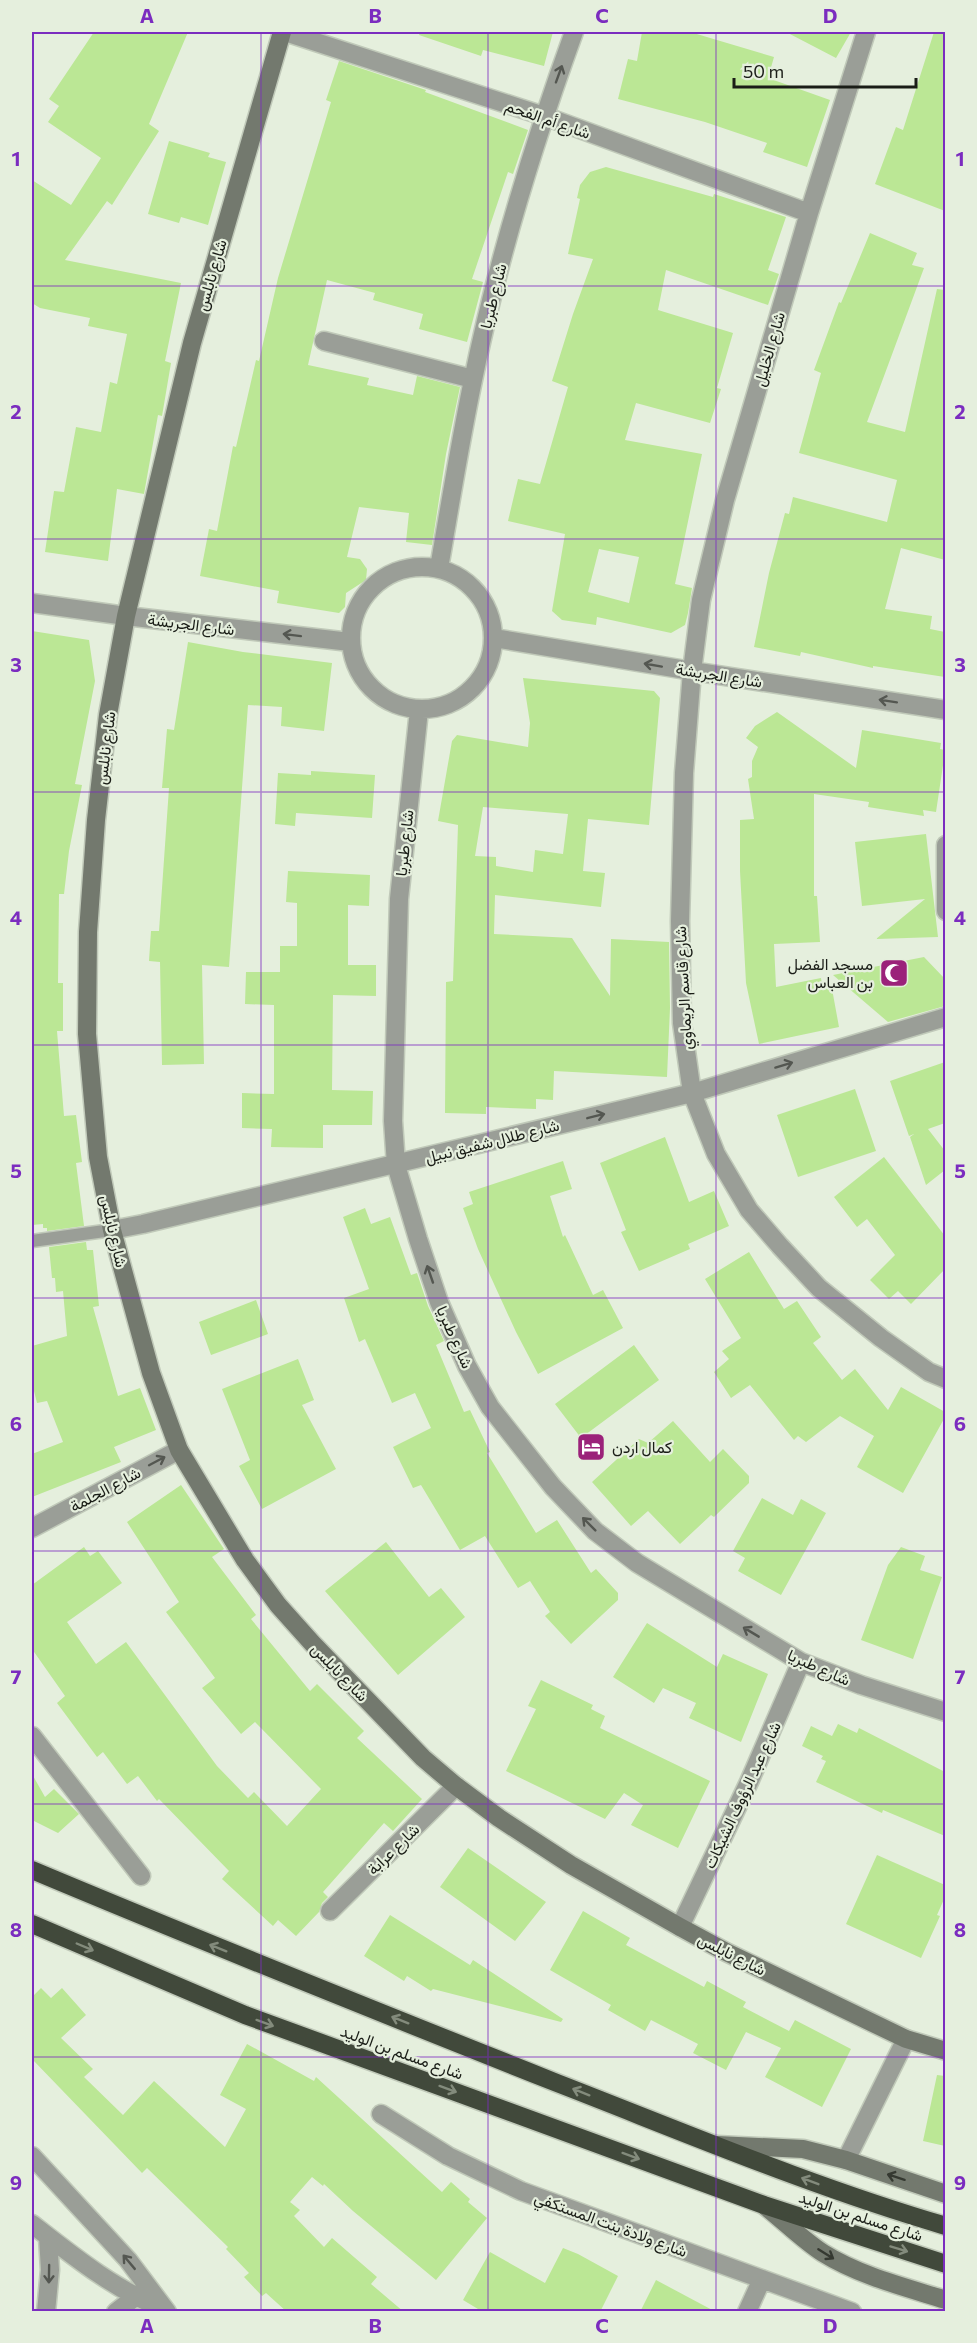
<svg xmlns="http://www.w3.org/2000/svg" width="977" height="2343" font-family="Commissioner,Vazirmatn,sans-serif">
<rect width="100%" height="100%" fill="#e5efdd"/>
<path fill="#bbe795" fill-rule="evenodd" d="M94,32H188L149,124L159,131L112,205L107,201L65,260L181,283L165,361L171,363L162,416L158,415L144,494L117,489L108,561L45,552L54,491L64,492L76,427L101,432L110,382L117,384L127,334L88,326L90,318L40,308L32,303V180L71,205L101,158L48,122L59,106L49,99Z
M420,32H553L544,66L483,50L481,56L419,35Z
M642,32H690L774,57L768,78L830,100L807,167L763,152L767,143L705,122L618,99L628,59L637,61Z
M786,32H851L836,58Z
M934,32H945V211L875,184L896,127L903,130Z
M339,61L426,90L425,92L528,130L513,174L508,172L472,279L483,282L467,342L419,329L423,314L373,300L375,293L327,280L308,365L369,378L367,385L413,395L417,376L460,387L446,454L432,545L406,542L409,513L359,507L347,557L360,559L367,569L366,580L346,593L345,607L339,613L277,603L279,591L200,576L209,529L217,531L233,446L236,447L256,360L259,361L278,278L331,102L326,100Z
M169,141L210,153L208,157L226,162L208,225L181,217L179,223L148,214Z
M606,167L713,197L714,194L786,217L768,270L779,274L768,305L666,270L658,310L733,333L717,388L721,389L710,423L636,403L625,440L702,454L675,584L692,588L688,613L685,625L671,633L597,617L596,625L562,620L552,611L565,534L508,521L518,479L540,484L568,387L552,381L573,314L593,259L568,254L580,199L577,198L580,185L590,172ZM599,549L639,557L629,603L588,592Z
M870,233L917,253L912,265L924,268L867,422L905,432L937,289L945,290V560L901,548L885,609L932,616L930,629L945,632V677L873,666V668L801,652L800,656L754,647L769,573L785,513L789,514L793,497L887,522L897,480L799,453L821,373L814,370L839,302L841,303Z
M32,631L89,640L95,681L75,784L82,785L69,851L64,894H59L58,983H63V1031H57L64,1116L76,1115L82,1162L76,1163L84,1226L47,1231V1228H43V1224L32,1225Z
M188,642L243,652L332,663L324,731L281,726L282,707L248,705L229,967L202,965L204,1064L162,1065L160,962L149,961L151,931H159L169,788H162L167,729L174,730Z
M523,678L654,691L660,698L649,825L588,819L583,871L605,873L601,907L495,895L494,934L572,938L610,996L611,939L669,942L670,1008L667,1077L554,1071L553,1100L536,1099V1109L486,1107V1114L445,1113L446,982L453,981L458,825L438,821L452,741L457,735L528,747L530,723ZM483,807L568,814L563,854L535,850L533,872L496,866V857L475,856Z
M777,712L856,768L862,730L941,743L940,749L945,750V752L936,812L923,810L924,816L868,807L869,802L814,794V896H817L820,942L774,944L776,987L821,978L822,985L830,978L839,1027L759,1044L746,983L740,871V820L754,819L748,779L752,777V761L758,747L746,738L755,726Z
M311,771L375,775L372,818L296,813L295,826L275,824L278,773L311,775Z
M926,834L938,937L876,939L925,899L862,906L855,842Z
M288,871L370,875L369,906L348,905V965H376V996L333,995L332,1090L373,1091L372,1125H323V1148L271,1147L272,1129L242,1128V1093L274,1094V1005L245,1004L246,972H280V946H297V903L286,902Z
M924,957L945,979V1006L888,1022L833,975Z
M945,1062V1123L928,1129L945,1151V1170L926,1185L910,1137L914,1134L909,1136L890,1081Z
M855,1089L876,1151L798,1177L777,1115Z
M665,1137L689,1202L714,1191L729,1226L688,1244L690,1249L639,1271L621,1232L626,1230L600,1163Z
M884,1157L945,1236V1269L911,1304L898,1291L889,1299L870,1280L895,1255L867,1219L857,1227L834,1197Z
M563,1161L572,1189L550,1196L563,1237L565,1235L593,1295L603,1290L623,1328L538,1374L516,1332L478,1249L463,1208L473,1204L469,1192Z
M365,1208L371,1224L390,1217L411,1275L417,1273L428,1306L444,1341L436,1345L464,1412L470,1410L490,1452L487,1453L536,1533L557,1520L591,1573L596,1569L618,1593V1600L571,1644L545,1616L550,1612L530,1581L518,1588L485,1536L460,1550L421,1485L413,1488L393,1447L431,1428L415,1393L392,1403L365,1339L359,1342L344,1298L369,1289L343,1217Z
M86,1242L87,1250H93L99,1306L93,1307L118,1396L140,1388L156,1430L114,1447L121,1462L32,1497V1454L63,1442L47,1401L37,1403L32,1383V1346L67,1336L63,1291L56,1292L55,1278H52L49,1247Z
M749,1252L784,1309L797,1301L821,1337L813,1343L842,1380L855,1369L888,1410L901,1387L945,1412V1417L903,1493L857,1467L874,1436L840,1416L806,1442L798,1436L794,1440L750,1385L731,1398L714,1372L729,1359L722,1351L741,1338L705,1279Z
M256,1300L268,1334L211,1355L199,1322Z
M634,1345L659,1380L581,1438L555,1404Z
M298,1359L314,1400L302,1405L336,1469L262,1509L239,1466L250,1460L222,1389Z
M673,1421L710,1462L723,1449L749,1476V1483L714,1517L711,1515L680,1544L648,1511L631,1526L592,1482L639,1439L648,1443Z
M181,1485L224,1549L212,1557L256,1615L251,1619L310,1691L317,1684L364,1731L357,1738L422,1799L393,1831L384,1823L323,1892L328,1897L322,1903L319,1912L296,1936L278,1920L273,1926L222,1879L229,1871L159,1799L157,1801L138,1776L127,1784L103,1752L97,1757L57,1703L65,1696L32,1649V1585L84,1547L90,1556L98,1551L122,1583L67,1622L96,1664L126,1642L217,1766L248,1798L254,1792L287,1826L321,1789L255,1722L241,1734L202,1688L215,1678L166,1612L179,1602L127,1522Z
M762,1498L793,1515L801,1499L826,1513L781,1595L738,1571L745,1558L733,1551Z
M386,1542L429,1597L441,1588L465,1617L398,1675L325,1591Z
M901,1547L925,1556L920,1570L942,1577L913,1659L861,1640L888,1565Z
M647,1623L717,1667L723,1654L768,1674L741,1742L689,1718L696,1703L663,1688L654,1703L613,1677Z
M541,1680L593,1705L591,1709L605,1716L600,1728L710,1781L678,1848L631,1825L643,1805L624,1793L605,1819L506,1771L536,1709L528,1706Z
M838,1724L857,1733L859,1728L945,1772V1836L883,1810L882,1813L816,1782L826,1761L821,1759L823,1756L802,1746L811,1726L832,1736Z
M32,1774L45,1797L54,1789L79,1814L58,1833L32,1820Z
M468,1848L546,1902L515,1941L440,1887Z
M877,1855L945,1885V1897L937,1915L940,1916L921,1958L846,1924Z
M583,1911L630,1938L626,1945L704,1987L707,1981L746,2002L743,2007L789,2031L795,2020L851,2049L822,2107L765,2077L781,2048L746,2032L726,2070L693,2053L698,2044L651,2020L645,2031L608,2010L611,2005L550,1970Z
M390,1915L470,1965L473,1960L563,2019L561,2022L433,1989L431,1991L407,1976L404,1981L364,1956Z
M41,1988L51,1998L62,1988L86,2015L61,2038L93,2069L84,2077L123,2115L154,2081L225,2147L246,2109L220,2095L247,2044L314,2081L316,2077L442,2192L451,2182L470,2199L468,2202L487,2218L436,2280L353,2211L324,2184L323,2186L312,2177L290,2202L300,2210L294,2216L324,2247L332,2238L377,2277L371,2284L404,2312H287L266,2293L262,2296L244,2277L249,2273L226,2249L228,2247L147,2168L142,2173L32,2059V1997Z
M937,2075L945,2076V2146L923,2141Z
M563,2248L578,2254L618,2276L600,2312H483L463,2300L490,2252L545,2283Z
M656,2280L716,2312H640Z"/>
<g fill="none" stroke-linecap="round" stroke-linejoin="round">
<g stroke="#c0c9b9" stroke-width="15">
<path id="lane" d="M32,1241L112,1230"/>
</g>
<g stroke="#c0c9b9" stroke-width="21">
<path id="street" d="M285,32L544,116L809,213
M866,32L809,213L725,500L701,600L692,671L684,773L680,921L682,1023L692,1093L716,1154L749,1210L780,1246L819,1288L881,1338L929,1372L946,1379
M324,341L473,379
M351 638a71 71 0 1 1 142 0a71 71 0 1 1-142 0Z
M439,568C450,505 460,442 473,380C497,262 533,145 574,32
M32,603L126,616L350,642
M494,638L692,671L946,710
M419,710L399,899L393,1121L396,1165L418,1239L439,1302L467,1366L490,1407L553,1487L595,1531L637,1563L801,1662L861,1685L946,1712
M946,845V911
M112,1230L143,1224L692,1093L946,1017
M32,1528L179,1450
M32,1736L141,1876
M330,1911L456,1786
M680,1927L749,1782L801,1662
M381,2114L448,2156L521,2191L852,2312
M32,2156L128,2260L167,2312
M846,2160L906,2039
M32,2224C73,2256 115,2290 164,2309
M46,2312L50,2270L48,2237
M116,2312L143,2291
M747,2312L762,2279"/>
</g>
<g stroke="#c0c9b9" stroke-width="21">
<path id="secondary" d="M282,32L192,343L126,616L108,715L96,820L88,932L87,1034L98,1157L112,1230L151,1373L179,1450L245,1560L278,1605L312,1643L423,1758L456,1786L499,1818L571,1865L680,1927L726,1952L906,2039L946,2051
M717,2145L803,2149L846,2160L946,2194
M765,2206C784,2221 803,2240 823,2253C860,2276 905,2287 946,2300"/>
</g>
<g stroke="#c0c9b9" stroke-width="21">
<path id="highway" d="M32,1870C206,1943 381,2013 557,2083C686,2133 813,2187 946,2226
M32,1924L245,2015L764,2205L946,2264"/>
</g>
<use href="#lane" stroke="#9a9e97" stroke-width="12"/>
<use href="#street" stroke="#9a9e97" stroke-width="18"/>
<use href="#secondary" stroke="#73796e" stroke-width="18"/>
<use href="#highway" stroke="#41493b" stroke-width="18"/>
</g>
<defs><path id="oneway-shaft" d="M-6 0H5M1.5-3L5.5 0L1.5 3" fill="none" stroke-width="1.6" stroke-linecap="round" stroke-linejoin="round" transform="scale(1.5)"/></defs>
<g stroke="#545751">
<use href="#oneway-shaft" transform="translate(559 74) rotate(-70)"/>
<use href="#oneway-shaft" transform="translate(292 635) rotate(-173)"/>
<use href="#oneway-shaft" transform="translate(653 665) rotate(-170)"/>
<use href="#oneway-shaft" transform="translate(888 701) rotate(-171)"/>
<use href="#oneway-shaft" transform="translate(784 1065) rotate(-17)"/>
<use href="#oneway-shaft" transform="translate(596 1116) rotate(-14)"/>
<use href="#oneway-shaft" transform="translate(430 1274) rotate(-109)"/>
<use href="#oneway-shaft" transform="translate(157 1461) rotate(-28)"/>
<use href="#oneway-shaft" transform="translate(589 1524) rotate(-135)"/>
<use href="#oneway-shaft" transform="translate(751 1632) rotate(-149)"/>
<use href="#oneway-shaft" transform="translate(129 2262) rotate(-130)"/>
<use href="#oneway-shaft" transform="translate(49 2274) rotate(91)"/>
</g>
<g stroke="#838b7c">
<use href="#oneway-shaft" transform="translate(85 1947) rotate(23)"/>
<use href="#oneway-shaft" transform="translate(218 1948) rotate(-158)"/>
<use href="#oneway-shaft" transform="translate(400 2020) rotate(-158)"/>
<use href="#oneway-shaft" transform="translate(265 2023) rotate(20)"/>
<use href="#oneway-shaft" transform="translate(448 2089) rotate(20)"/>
<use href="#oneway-shaft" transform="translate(581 2092) rotate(-158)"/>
<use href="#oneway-shaft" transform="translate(631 2156) rotate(20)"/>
<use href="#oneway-shaft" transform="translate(810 2181) rotate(-159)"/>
<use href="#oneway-shaft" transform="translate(899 2249) rotate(17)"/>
</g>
<g stroke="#353931">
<use href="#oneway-shaft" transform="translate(896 2177) rotate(-162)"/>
<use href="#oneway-shaft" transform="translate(826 2254) rotate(32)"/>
</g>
<path fill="none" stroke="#7b2cbf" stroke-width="1.5" stroke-opacity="0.55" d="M261,32V2312M488,32V2312M716,32V2312M32,286H946M32,539H946M32,792H946M32,1045H946M32,1298H946M32,1551H946M32,1804H946M32,2057H946"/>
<defs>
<g id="mosque-square" transform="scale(1.5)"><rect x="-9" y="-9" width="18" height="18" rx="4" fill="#9b227a" stroke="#e5efdd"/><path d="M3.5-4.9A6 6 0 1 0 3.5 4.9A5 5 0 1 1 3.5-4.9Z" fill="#fff"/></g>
<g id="hotel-square" transform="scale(1.5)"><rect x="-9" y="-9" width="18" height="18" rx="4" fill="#9b227a" stroke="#e5efdd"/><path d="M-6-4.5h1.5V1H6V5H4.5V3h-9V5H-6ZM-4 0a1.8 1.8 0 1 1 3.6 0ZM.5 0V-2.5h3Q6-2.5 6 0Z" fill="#fff"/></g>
</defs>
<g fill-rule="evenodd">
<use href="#mosque-square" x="894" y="973"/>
<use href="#hotel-square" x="591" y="1447"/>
</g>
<g text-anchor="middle" stroke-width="4.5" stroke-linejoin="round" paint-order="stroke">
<g font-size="16" fill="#1a1d17" stroke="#e5efdd">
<text transform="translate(548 119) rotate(19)" y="6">شارع أم الفحم</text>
<text transform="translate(211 275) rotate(-74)" y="6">شارع نابلس</text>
<text transform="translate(493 296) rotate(-76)" y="6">شارع طبريا</text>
<text transform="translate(769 349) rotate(-74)" y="6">شارع الخليل</text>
<text transform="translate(191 624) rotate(7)" y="6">شارع الجريشة</text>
<text transform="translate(719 675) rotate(9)" y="6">شارع الجريشة</text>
<text transform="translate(105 748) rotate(-83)" y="6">شارع نابلس</text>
<text transform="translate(404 843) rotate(-84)" y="6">شارع طبريا</text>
<text transform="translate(683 988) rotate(-93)" y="6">شارع قاسم الريماوي</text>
<text transform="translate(492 1141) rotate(-14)" y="6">شارع طلال شفيق نبيل</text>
<text transform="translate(114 1231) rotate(77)" y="6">شارع نابلس</text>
<text transform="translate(455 1337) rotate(66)" y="6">شارع طبريا</text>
<text transform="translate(105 1489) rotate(-28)" y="6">شارع الجلمة</text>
<text transform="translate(819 1667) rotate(24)" y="6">شارع طبريا</text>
<text transform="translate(340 1672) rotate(46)" y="6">شارع نابلس</text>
<text transform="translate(742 1795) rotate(-65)" y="6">شارع عبد الرؤوف الشيكات</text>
<text transform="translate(393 1849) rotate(-44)" y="6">شارع عرابة</text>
<text transform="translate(732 1954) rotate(27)" y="6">شارع نابلس</text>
<text transform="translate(402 2052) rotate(20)" y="6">شارع مسلم بن الوليد</text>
<text transform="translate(861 2216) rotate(18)" y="6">شارع مسلم بن الوليد</text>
<text transform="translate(611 2224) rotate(20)" y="6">شارع ولادة بنت المستكفي</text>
</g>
<g font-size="16" fill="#1a1d17" stroke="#e5efdd" text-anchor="end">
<text x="873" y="970">مسجد الفضل<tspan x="873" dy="18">بن العباس</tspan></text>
<text x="612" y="1453" text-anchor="start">كمال اردن</text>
</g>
</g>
<rect width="977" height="2343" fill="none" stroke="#e5efdd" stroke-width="66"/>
<path d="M734 78v9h182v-9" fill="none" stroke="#1a1d17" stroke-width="3"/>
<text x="743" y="78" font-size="18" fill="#1a1d17" stroke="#e5efdd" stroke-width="4.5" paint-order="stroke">50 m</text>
<rect x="33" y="33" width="911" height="2277" fill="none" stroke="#7b2cbf" stroke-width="2"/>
<g font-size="20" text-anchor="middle" font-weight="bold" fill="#7b2cbf">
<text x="147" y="23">A</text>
<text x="375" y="23">B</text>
<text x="602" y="23">C</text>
<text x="830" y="23">D</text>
<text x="16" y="166">1</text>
<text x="960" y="166">1</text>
<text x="16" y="419">2</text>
<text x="960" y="419">2</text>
<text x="16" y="672">3</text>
<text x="960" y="672">3</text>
<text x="16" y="925">4</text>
<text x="960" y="925">4</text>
<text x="16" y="1178">5</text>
<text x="960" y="1178">5</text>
<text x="16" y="1431">6</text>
<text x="960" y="1431">6</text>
<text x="16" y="1684">7</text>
<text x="960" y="1684">7</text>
<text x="16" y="1937">8</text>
<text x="960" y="1937">8</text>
<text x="16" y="2190">9</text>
<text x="960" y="2190">9</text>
<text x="147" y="2333">A</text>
<text x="375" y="2333">B</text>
<text x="602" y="2333">C</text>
<text x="830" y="2333">D</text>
</g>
</svg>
